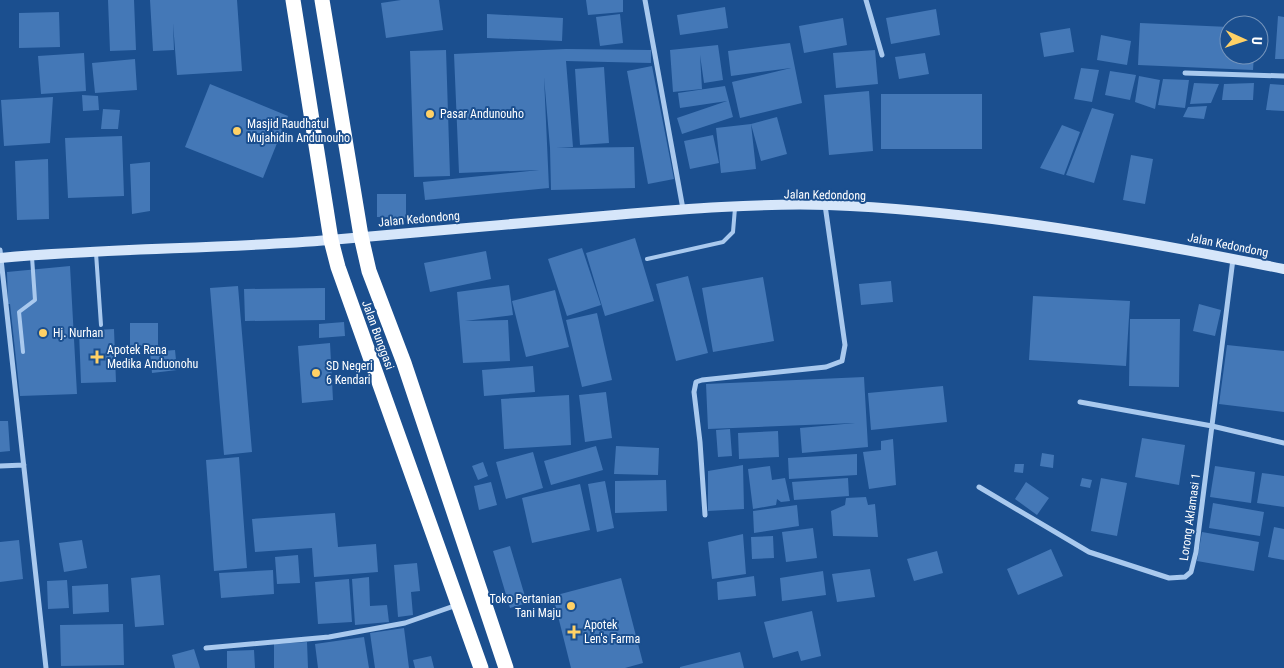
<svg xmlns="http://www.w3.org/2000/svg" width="1284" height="668" font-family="'Roboto Condensed',sans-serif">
<rect width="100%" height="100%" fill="#1b4f8f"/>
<path fill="#4478b7" d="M108,0H134L136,50L110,51Z
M150,0H237L242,71L177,75L173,23L174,50L153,51Z
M401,0H439L443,30L386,38L381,3Z
M586,0H623V12L588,15Z
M725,7L728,28L680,35L677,15Z
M936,9L940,35L891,44L886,18Z
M59,12L60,47L19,48V13Z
M487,14L563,18L562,41L487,38Z
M620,14L623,43L600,46L596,17Z
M1278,16L1284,17V59H1275Z
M843,18L847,45L804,53L799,26Z
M1140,23L1229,27V55H1254L1253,70L1138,65Z
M1070,28L1074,52L1044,57L1040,33Z
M1101,35L1131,41L1127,65L1097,60Z
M790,43L802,103L740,118L732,82L791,68L731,76L728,51Z
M718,45L723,80L704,83L700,55L702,89L673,92L670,50Z
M566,49L651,50V63L566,61L573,147L556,148L634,147L635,188L551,190L550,148L544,77L549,188L425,200L423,182L539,170L459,173L454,54Z
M446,50L450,176L414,177L410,51Z
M875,50L878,84L836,88L833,53Z
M84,53L86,91L41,94L38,56Z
M925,53L929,74L899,79L895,57Z
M135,59L137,90L95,93L92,63Z
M652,66L674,179L648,184L627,71Z
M604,67L609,143L580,145L575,69Z
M1081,68L1099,70L1092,102L1074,99Z
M1110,71L1136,75L1130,100L1105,95Z
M1139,76L1160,80L1155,109L1135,102Z
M1163,79L1189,80L1185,108L1158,105Z
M1194,83L1219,84L1211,103L1190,104Z
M1254,83L1253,100H1222L1224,84Z
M210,84L288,116L263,178L185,147Z
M1270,84L1284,85V111L1266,110Z
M725,86L733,117L682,134L677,118L727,101L680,108L678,93Z
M869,91L873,151L829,155L824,95Z
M881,94H982V149H881Z
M82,95L98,96L99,110L83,111Z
M53,97L50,143L4,146L1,100Z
M1207,106L1204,119L1183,117L1188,107Z
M1092,108L1114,114L1094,183L1066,175Z
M103,109L120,110L118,129H101Z
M777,117L787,154L761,161L751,124L756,169L721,173L716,128L751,124Z
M1062,125L1080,132L1064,175L1040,168Z
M713,135L719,163L690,169L684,141Z
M122,136L124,196L68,198L65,138Z
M1131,155L1153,159L1145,204L1123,200Z
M48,159L49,219L17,220L15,161Z
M150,162V211L132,214L130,164Z
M377,194H406V218L377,217Z
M635,238L654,301L605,316L586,253Z
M582,248L601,305L567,316L548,259Z
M486,251L491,279L430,292L424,263Z
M70,266L77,394L20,396L10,304H8L7,272Z
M688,276L708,353L676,361L656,284Z
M763,277L774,341L713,352L702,288Z
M891,281L893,302L861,305L859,284Z
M509,285L513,315L465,321L508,320L510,361L463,363L457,292Z
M238,286L252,452L224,455L210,288Z
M325,288V320L245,321L244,289Z
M555,290L569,347L526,357L512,301Z
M1033,296L1130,301L1126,366L1029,360Z
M1199,304L1221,310L1215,336L1193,331Z
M597,313L612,380L582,387L566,320Z
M1130,319H1180L1179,387L1129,386Z
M344,322L345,336L319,338V324Z
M130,323H158V346H130Z
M114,329L116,382L81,383L79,331Z
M330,343L333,400L302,403L298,346Z
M1227,345L1284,351V412L1219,404Z
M175,350L177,370L152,373L150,352Z
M533,366L535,392L484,396L482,370Z
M864,377L868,447L802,453L800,428L855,423L708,429L706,384Z
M943,386L947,422L871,430L868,393Z
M606,392L612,438L585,442L579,395Z
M569,395L571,445L504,449L501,399Z
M0,421H8L10,451L0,452Z
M730,429L732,456L718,457L716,430Z
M778,431L779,457L739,459L738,433Z
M1142,438L1185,445L1179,485L1135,477Z
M893,439L896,485L869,489L863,452L881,450V441Z
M596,446L603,470L551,485L544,461Z
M616,446L659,448L658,475L614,474Z
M533,452L543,488L506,499L496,462Z
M1042,453L1054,455L1053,468L1040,466Z
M857,454V475L789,479L788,458Z
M239,457L247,568L214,571L206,460Z
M483,462L488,476L478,480L472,466Z
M1015,464H1024L1023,473L1014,472Z
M743,465L744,509L708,511V471Z
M770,466L772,480L785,478L790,501L781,502L777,499L776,505L753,509L748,469Z
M1215,466L1255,472L1251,503L1210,497Z
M1262,473L1284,476V507L1257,503Z
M848,478L849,496L794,500L792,482Z
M1082,478L1092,480L1090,488L1080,486Z
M1101,478L1127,483L1117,536L1091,531Z
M666,480L667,511L615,513V481Z
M605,481L614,528L597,532L588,484Z
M491,482L497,505L479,510L474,486Z
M1026,482L1049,498L1037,515L1015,499Z
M580,484L590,530L532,543L522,498Z
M866,497L868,505L875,504L878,537L833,536L831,511L845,505L846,498Z
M1213,503L1264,512L1260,536L1209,528Z
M797,505L799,526L754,533L753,511Z
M335,513L338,547L376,544L378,572L314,577L312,548L255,552L252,519Z
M1274,527L1284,529V560L1268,557Z
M813,528L817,558L786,562L782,532Z
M1202,532L1259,542L1254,571L1197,561Z
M743,534L746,574L712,579L708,542Z
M773,536L774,558L752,559L751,537Z
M19,540L23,579L0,582V542Z
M82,540L87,568L64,572L59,543Z
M510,546L527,603L510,608L493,551Z
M1051,549L1063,576L1018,595L1007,569Z
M937,551L943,573L914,581L907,559Z
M298,555L300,583L277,584L275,557Z
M417,563L420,591L411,592L413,615L398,617L394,565Z
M870,569L875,597L837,602L832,574Z
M273,570L274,594L221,598L219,573Z
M823,571L826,595L782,601L780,578Z
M160,575L164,625L135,627L131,578Z
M754,576L756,596L718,600L717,582Z
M369,577L370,606L387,605L389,622L355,625L352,579Z
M621,578L643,663L625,668H571L553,596Z
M349,579L352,622L318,624L315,582Z
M67,580L69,608L48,609L47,581Z
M108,584L109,612L73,614L72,586Z
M812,611L821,656L801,661L798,651L773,658L764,622Z
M123,624L124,665L61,666L60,625Z
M404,628L409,668H375L370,633Z
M364,637L369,668H318L315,644Z
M307,642L308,668H274V644Z
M194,649L200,668H175L172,655Z
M254,650L255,668H227V651Z
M740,652L744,668H680V667Z
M431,656L434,668H415L413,660Z"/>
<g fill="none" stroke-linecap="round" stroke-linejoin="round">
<path stroke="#a9c9ee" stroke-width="4" d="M96,253L101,325
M647,259L723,242L733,232L735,208
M23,352L19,312L35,300L32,257"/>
<path stroke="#a9c9ee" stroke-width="5" d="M645,0L683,209
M866,0L882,55
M1185,73L1284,76
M0,250L46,668
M1080,402L1212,426L1284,443
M0,466L24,465
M979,487L1089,552L1169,578L1185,577L1191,572L1196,552L1233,259
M705,515L700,442L694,392L696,382L702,380L826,367L842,361L845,345L825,205
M206,648L329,637L405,623L457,605"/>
<path stroke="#d6e6fa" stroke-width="10" d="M0,258C110,248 220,249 330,240C425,232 520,223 615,215C685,209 758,203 828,205C982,211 1133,239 1284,269"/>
<path stroke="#fff" stroke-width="15" d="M293,0L331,240L338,267L481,668
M322,0L361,236L369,271L404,363L506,668"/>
</g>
<g fill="#ffd166" stroke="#1b4f8f" stroke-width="2">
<circle cx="430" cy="114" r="5"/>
<circle cx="237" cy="131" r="5"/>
<circle cx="43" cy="333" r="5"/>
<path d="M94.5 349.5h5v5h5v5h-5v5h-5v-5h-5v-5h5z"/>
<circle cx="316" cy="373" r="5"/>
<circle cx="571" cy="606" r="5"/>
<path d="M571.5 624.5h5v5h5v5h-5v5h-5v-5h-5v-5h5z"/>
</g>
<g text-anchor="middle" stroke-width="4" stroke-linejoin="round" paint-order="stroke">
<g font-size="12" fill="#fff" stroke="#1b4f8f" text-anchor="start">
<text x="440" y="118">Pasar Andunouho</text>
<text x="247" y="128">Masjid Raudhatul<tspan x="247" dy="14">Mujahidin Andunouho</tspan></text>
<text x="53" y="337">Hj. Nurhan</text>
<text x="107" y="354">Apotek Rena<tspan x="107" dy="14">Medika Anduonohu</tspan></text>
<text x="326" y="370">SD Negeri<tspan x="326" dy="14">6 Kendari</tspan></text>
<text x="561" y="603" text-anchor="end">Toko Pertanian<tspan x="561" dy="14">Tani Maju</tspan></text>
<text x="584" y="629">Apotek<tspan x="584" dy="14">Len's Farma</tspan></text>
</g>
<g font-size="12" fill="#fff" stroke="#1b4f8f">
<text transform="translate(825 195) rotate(1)" y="4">Jalan Kedondong</text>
<text transform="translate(419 219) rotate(-5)" y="4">Jalan Kedondong</text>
<text transform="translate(1228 245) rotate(11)" y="4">Jalan Kedondong</text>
<text transform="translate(378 335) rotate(70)" y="4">Jalan Bunggasi</text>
<text transform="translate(1190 517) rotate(-82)" y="4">Lorong Aklamasi 1</text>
</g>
</g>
<g transform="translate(1244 40) rotate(93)"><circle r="24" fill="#1b4f8f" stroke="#7695bc"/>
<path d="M0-4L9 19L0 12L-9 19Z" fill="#ffd166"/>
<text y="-8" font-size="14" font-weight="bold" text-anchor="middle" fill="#ffffff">U</text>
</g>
</svg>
